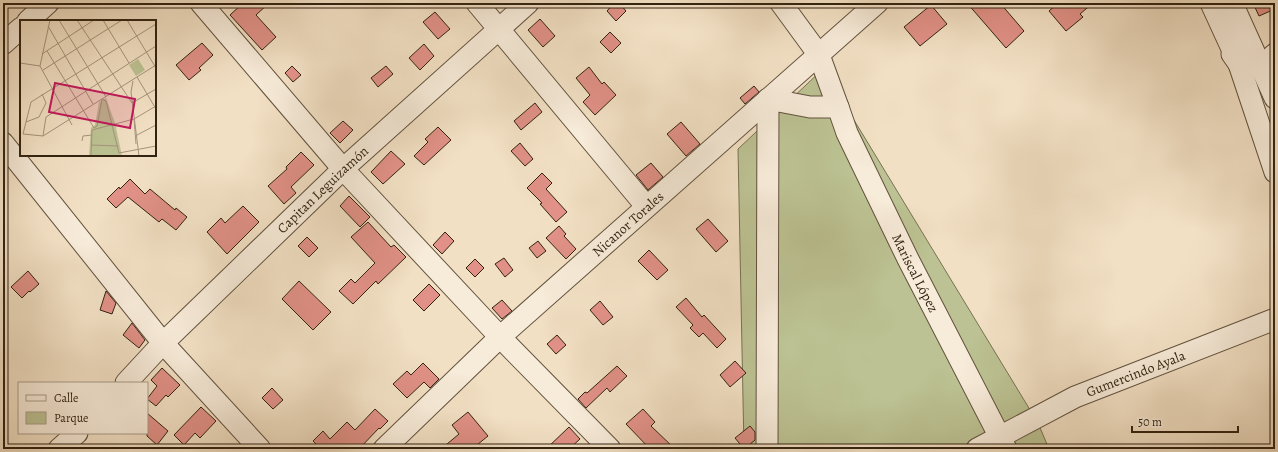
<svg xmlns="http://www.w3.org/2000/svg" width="1278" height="452" font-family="Alegreya,serif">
<rect width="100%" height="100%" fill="#f2e0c4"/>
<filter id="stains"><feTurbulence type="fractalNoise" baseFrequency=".005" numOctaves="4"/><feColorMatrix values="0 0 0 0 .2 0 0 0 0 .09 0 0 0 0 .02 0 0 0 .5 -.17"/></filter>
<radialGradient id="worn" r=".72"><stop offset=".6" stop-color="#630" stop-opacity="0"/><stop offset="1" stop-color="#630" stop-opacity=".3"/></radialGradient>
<path fill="#bcc293" stroke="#777252" d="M823,69L1038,423L1049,449H744L738,149Z"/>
<path fill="#e19187" stroke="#322311" d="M243,3H269L256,15L276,37L262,50L230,15Z
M614,3H619L626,11L616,21L607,11Z
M967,3H1000L1024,31L1006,48Z
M1058,3H1093L1080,14L1083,17L1066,31L1049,11Z
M1253,3H1275V9L1259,16Z
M931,5L947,24L920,46L904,27Z
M435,12L450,29L438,39L423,22Z
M540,19L555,36L543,47L528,30Z
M610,32L621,43L611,53L600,42Z
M202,43L213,55L199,68L201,70L189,80L176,65Z
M424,44L434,56L420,70L409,58Z
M292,66L301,75L293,82L285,73Z
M386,66L393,74L378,87L371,78Z
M589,67L602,84L604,82L616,95L595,115L583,102L590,95L576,78Z
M754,86L759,92L745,104L740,98Z
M535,103L542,112L521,130L514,121Z
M343,121L353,130L340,143L330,133Z
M681,122L700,144L686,156L667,134Z
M438,127L451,140L424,165L414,156L428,142L425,139Z
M520,143L533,159L525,166L511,151Z
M391,151L405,164L383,184L371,172Z
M301,152L314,165L291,187L296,193L284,204L268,186L287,169L286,167Z
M651,163L663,177L648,190L636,175Z
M542,173L552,183L546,189L567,212L556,222L540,204L542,203L527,188Z
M130,179L145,194L150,189L175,210L176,208L187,217L176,230L162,219L159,222L128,197L116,208L107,199L119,187L120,189Z
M349,196L370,217L360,227L340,206Z
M243,206L259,222L227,254L207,232L221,218L225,223Z
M708,219L728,241L716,252L696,229Z
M368,222L391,247L394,245L406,257L378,284L376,281L353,304L339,291L351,279L355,283L375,263L351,237Z
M559,226L566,234L564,236L576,249L566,259L546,238Z
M445,232L454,241L442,254L433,245Z
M307,237L318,248L309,257L298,246Z
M538,241L546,251L537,258L529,248Z
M649,250L668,270L657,280L638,261Z
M504,258L513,270L505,277L495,264Z
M475,259L484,268L475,277L466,268Z
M28,271L39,284L30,292L29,291L22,298L11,287Z
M299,281L331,312L313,330L282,299Z
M429,284L440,295L424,311L413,300Z
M106,291L116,303L112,314L100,310Z
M686,298L702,317L704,315L726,339L717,348L703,333L699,337L690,328L693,325L676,307Z
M502,300L512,311L502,319L492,308Z
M600,301L613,317L603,325L590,310Z
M132,323L145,340L139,348L123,335Z
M557,335L566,345L556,354L547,344Z
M735,361L746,373L730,387L720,375Z
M423,363L439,379L430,388L424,382L407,398L393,384L407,371L411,375Z
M617,366L627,376L610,392L607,388L586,408L578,399L585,392L587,393Z
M162,368L180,385L168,397L166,395L156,406L147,399L157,386L151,380Z
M272,388L283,400L273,409L262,398Z
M201,407L216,421L200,438L195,433L184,445L174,435Z
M375,409L388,421L380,429L379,428L359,449H321L313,441L323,431L330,439L347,422L355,430Z
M643,409L655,422L651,426L675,449H650L626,424Z
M468,412L488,436L472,449H441L459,434L452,425Z
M147,413L168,431L157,445L147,436Z
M750,426L755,432V440L744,449L735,438Z
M569,427L580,439L569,449H546Z"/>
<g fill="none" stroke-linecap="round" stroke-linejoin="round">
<g stroke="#62523e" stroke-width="23">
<g id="minor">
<path d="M201,3L343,169L500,337L610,449"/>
<path d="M477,3L646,206"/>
<path d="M781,3L819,55L838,107"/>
<path d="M1211,3L1239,64L1275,172"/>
<path d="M1232,3L1275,98"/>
<path d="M28,21L48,3"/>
<path d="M3,44L21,28"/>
<path d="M1232,54L1239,64L1261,67L1275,54"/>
<path d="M3,143L163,343L260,449"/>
<path id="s1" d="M126,383L163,343L343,169L528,3"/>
<path d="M59,449L77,433"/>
<path id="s2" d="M384,449L500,337L877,3"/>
<path id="s3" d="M767,449L768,99L810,107H838L847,133L908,259L1006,449"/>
<path id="s4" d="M977,449L1075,397L1275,319"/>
</g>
</g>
<use href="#minor" stroke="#f7ebd9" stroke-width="21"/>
</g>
<g text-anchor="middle" stroke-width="3" stroke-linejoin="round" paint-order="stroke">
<g font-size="14" fill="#322311" stroke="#f7ebd9">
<text dy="5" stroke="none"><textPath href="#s1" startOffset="276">Capitan Leguizamón</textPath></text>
<text dy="5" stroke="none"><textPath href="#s2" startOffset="332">Nicanor Torales</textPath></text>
<text dy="5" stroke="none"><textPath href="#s3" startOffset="604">Mariscal López</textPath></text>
<text dy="5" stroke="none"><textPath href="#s4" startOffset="176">Gumercindo Ayala</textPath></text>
</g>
</g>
<g transform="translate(20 20)">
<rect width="136" height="136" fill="#f2e0c4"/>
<path d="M118,39L125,50L116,56L109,45ZM86,78L95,103L102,136H69L71,108L75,105L79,82Z" fill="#bcc293"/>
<path fill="none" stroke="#a5947c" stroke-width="1" d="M39,0L86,77M57,0L112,83L136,69M83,0L109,43M107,0L136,48M136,4L11,82L3,114L23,116L136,45M28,6L73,84M27,31L74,108L77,106L82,79L86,81L99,133L136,126M22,34L74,0M0,43L20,46L52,105M20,46L30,0M23,50L102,0M117,57L136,89M113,61L111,72L119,136M114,99L116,124M6,102L19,97L26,83L22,74M72,110L114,99L136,86M117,115L136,105M23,116L26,97L136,26M62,121L63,116L72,115M71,125L98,126M71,136L72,110"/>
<path fill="#c2185b" fill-opacity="0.15" stroke="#c2185b" stroke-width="2" d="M35,63L115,79L110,108L29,92Z"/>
<rect width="136" height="136" fill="none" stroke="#322311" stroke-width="2"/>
</g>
<rect width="1278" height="452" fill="none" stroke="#f2e0c4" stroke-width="16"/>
<rect x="4" y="4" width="1270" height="444" fill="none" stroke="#322311" stroke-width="2"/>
<rect x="8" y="8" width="1262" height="436" fill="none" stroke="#322311"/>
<rect x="18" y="382" width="130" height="52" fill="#f7ebd9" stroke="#a89b89"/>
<rect x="26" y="395" width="20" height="6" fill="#f7ebd9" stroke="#a89b89"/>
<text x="54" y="402" font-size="12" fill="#322311">Calle</text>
<rect x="26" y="412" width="20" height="12" fill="#bcc293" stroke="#a89b89"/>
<text x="54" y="422" font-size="12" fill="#322311">Parque</text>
<path d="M1132 426v6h106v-6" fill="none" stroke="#322311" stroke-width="2"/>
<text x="1138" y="426" font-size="12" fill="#322311" stroke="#f7ebd9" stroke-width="3" paint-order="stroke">50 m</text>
<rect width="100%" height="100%" filter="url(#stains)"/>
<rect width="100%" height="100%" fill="url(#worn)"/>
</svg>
